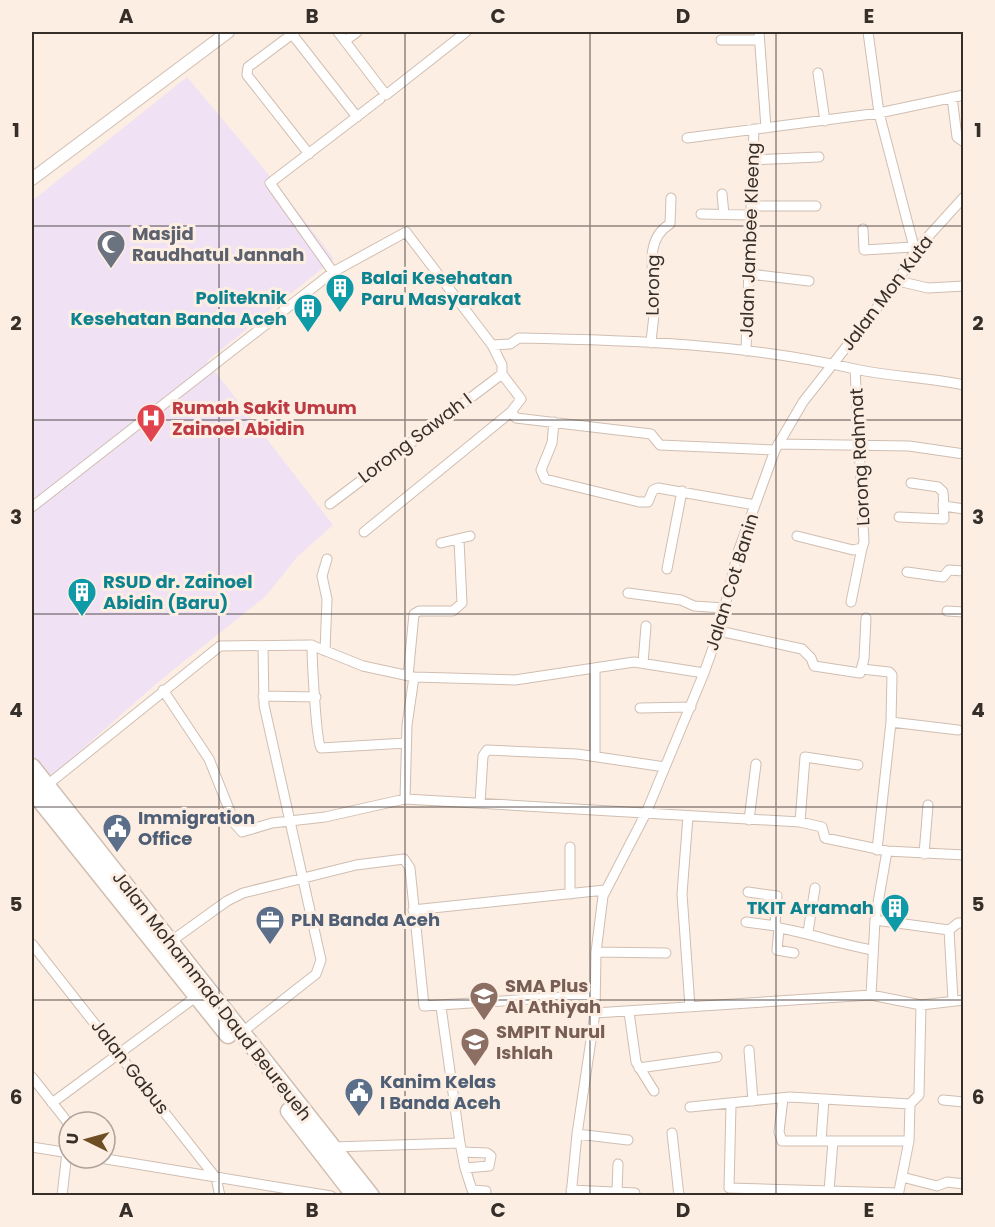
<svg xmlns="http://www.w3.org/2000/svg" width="995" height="1227" font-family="Poppins,sans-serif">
<rect width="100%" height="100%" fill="#fdeee3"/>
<path fill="#f0e1f5" d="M187,77L279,187L334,259L207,361L333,525L297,557L266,596L163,678L47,780L32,759V201Z"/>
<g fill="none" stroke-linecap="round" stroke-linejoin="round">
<g stroke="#d0beb1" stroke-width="11">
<path id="street" d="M295,32L248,67L247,75L309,154
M338,32L386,95L466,32
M759,32L766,128
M868,32L879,113L915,251
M292,34L357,117
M721,40H758
M345,41L357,32
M818,73L825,121
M952,97L957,137L964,142
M687,138L879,113L964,95
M753,160L819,157
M722,194L724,214
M751,206H816
M701,214L750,215
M863,229L864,250L913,247
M333,272L270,183L380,99
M750,274L809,281
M898,281L928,288L964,286
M651,343C652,328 655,314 655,299C654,274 643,240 670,224L671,198
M492,345L510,344L519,338C631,340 746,344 855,369C891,377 928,377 964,385
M746,351L754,129
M554,422L552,443L541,470L545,479L639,502H648L653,490L658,488L755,505
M778,444L909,446L964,454
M911,483L938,487L943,492L944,506L964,509
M330,504L502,374
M32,507L333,272L406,232L492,345L502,365V374L521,399L511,412L516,418L651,434L660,445L775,450
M899,517L944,519L943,504
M364,532L511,412
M797,536L853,550L862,548L864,542L855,369
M441,543L470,536
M667,569L682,491
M907,572L943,577L949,570L964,571
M628,593L681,600L694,606L724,608
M851,602L862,548
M947,611L964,612
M719,631L802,649L811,658L814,666L860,673L864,659L866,618
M312,645C312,659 316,741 321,748L406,743
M325,651L327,599L322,576L327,559
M643,663L646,626
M862,669L889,672L892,675L891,722
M408,676L414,614L419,611H453L462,603L459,540
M163,690L209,759L235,824L242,832L272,823L325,817L405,799L800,822L822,827L825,838L887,851L964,855
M263,696L316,697
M640,708L691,707
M595,756V668
M46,786L220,646L311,645L363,666L414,677L515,680L634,662L704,673
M405,799L407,725L414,677
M480,803L483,756L487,750L577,754L665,767
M688,816L682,894L690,1007
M749,820L756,764
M800,822L805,757L858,765
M570,847V894
M877,850L891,722L958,730
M924,854L928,805
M748,892L777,896L775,924L779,928C811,933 841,945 873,950
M413,910L605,890
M875,920L949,930L953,1000
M746,922L776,926
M779,928L777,950L794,953
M949,930L958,923H964
M808,932L815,888
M170,942L227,901L243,893L356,865L404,859L410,868L424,1006L595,995
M32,944L216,1178L220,1196
M596,952L666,953
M871,995L875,920L887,851
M441,1007L460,1143L465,1168L489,1166L491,1156L487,1153L462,1152
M629,1012L636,1062L654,1091
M595,1013L871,995L921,1005L964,1000
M241,1033L316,974L321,960L264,705L263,646
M749,1050L753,1101
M639,1068L717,1057
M32,1077L69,1124
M783,1098L779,1132L782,1141H909
M943,1100L964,1102
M52,1103L197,996
M731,1105L729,1188L898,1193
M690,1107L790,1097L910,1104
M672,1133L679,1196
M577,1134L628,1140
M821,1141L824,1099
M32,1147L69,1153
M333,1147L460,1143
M100,1158L331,1196
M465,1168L472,1190L486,1191
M902,1177L937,1186L947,1182L964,1184
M571,1190L635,1193
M829,1191L833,1141
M617,1192L618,1164
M62,1196L67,1152
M571,1196L577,1134L595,1013L596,952L603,896L646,813L704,673L719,631L738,552L775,450L803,402L898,281L915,251L964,197
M898,1196L909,1141L910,1104L919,1095L921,1005"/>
</g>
<g stroke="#d0beb1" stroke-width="14">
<path id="secondary" d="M32,179L228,32"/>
</g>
<g stroke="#d0beb1" stroke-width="19">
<path id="highway" d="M32,767L371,1196
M32,790L228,1035
M289,1111L355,1196"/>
</g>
<use href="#street" stroke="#fff" stroke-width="9"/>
<use href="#secondary" stroke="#fff" stroke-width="12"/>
<use href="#highway" stroke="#fff" stroke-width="16"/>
</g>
<path fill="none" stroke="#352e29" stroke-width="1.5" stroke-opacity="0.55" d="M219,32V1196M405,32V1196M590,32V1196M776,32V1196M32,226H964M32,420H964M32,614H964M32,807H964M32,1000H964"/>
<defs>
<g id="mosque-pin" transform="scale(1.5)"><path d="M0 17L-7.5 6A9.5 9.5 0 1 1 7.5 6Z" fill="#6b7280" stroke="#fdeee3"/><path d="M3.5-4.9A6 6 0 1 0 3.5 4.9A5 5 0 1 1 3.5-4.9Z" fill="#fff"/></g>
<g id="building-pin" transform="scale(1.5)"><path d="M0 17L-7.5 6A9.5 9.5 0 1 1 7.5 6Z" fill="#0f9aa8" stroke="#fdeee3"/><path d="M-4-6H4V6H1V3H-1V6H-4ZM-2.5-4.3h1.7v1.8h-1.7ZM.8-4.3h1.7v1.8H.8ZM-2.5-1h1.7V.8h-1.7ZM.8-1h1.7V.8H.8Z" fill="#fff"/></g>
<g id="hospital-pin" transform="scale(1.5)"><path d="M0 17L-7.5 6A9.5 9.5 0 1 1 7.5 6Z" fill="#e0444e" stroke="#fdeee3"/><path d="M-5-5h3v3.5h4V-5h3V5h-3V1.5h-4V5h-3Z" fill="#fff"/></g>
<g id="civic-pin" transform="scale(1.5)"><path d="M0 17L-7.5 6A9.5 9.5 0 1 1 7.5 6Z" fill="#5c6f8a" stroke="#fdeee3"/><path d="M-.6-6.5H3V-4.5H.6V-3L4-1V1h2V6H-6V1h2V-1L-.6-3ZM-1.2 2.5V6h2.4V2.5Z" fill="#fff"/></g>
<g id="office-pin" transform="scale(1.5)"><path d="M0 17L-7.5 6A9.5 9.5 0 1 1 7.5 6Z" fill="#5c6f8a" stroke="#fdeee3"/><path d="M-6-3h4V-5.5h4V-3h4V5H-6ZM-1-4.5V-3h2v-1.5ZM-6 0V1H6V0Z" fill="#fff"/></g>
<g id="school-pin" transform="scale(1.5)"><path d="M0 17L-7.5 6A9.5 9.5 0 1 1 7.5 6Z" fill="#8d6e63" stroke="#fdeee3"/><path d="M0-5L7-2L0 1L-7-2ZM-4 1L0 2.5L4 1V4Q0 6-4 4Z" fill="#fff"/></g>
</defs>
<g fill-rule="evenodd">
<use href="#mosque-pin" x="111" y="244"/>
<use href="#building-pin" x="340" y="288"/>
<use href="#building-pin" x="308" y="308"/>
<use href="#hospital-pin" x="151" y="418"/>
<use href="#building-pin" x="82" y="592"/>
<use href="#civic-pin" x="117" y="828"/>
<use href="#building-pin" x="895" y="908"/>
<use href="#office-pin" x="270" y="920"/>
<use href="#school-pin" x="484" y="996"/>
<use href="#school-pin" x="475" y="1042"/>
<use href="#civic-pin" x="359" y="1092"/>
</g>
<g text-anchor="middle" stroke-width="6" stroke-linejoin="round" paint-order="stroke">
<g font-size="18" font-weight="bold" fill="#5b616d" stroke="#fdeee3" text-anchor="start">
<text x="132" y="240">Masjid<tspan x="132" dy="21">Raudhatul Jannah</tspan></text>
</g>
<g font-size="18" fill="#352e29" stroke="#fdeee3">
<text transform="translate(750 240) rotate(-88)" y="6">Jalan Jambee Kleeng</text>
<text transform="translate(653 285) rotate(-89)" y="6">Lorong</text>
<text transform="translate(887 293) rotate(-53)" y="6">Jalan Mon Kuta</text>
<text transform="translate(415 438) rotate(-37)" y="6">Lorong Sawah I</text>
<text transform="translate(860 457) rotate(-93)" y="6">Lorong Rahmat</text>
<text transform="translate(732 582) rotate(-73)" y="6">Jalan Cot Banin</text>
<text transform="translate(212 996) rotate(52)" y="6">Jalan Mohammad Daud Beureueh</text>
<text transform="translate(130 1067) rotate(52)" y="6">Jalan Gabus</text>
</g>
<g font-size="18" font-weight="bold" fill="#0d838f" stroke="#fdeee3" text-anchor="start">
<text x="361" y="284">Balai Kesehatan<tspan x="361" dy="21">Paru Masyarakat</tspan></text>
<text x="287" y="304" text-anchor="end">Politeknik<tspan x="287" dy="21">Kesehatan Banda Aceh</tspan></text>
<text x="103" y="588">RSUD dr. Zainoel<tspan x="103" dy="21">Abidin (Baru)</tspan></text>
<text x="874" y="914" text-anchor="end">TKIT Arramah</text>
</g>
<g font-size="18" font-weight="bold" fill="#be3a42" stroke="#fdeee3" text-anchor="start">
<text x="172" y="414">Rumah Sakit Umum<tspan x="172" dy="21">Zainoel Abidin</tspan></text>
</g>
<g font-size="18" font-weight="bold" fill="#4e5e75" stroke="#fdeee3" text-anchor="start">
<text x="138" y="824">Immigration<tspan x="138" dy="21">Office</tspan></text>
<text x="291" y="926">PLN Banda Aceh</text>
<text x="380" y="1088">Kanim Kelas<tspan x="380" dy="21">I Banda Aceh</tspan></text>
</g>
<g font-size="18" font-weight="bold" fill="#785e54" stroke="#fdeee3" text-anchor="start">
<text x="505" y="992">SMA Plus<tspan x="505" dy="21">Al Athiyah</tspan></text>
<text x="496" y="1038">SMPIT Nurul<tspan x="496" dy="21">Ishlah</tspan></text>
</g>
</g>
<rect width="995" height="1227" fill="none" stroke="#fdeee3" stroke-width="66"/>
<g transform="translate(87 1140) rotate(275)"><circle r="28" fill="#fdeee3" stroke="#ada199" stroke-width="1.5"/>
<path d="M0-4.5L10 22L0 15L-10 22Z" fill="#6e4e25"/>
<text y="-9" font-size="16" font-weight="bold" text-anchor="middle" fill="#352e29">U</text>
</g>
<rect x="33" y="33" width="929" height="1161" fill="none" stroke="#352e29" stroke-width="2"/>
<g font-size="20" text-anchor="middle" font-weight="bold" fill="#352e29">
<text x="126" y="23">A</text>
<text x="312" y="23">B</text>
<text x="498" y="23">C</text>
<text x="683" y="23">D</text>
<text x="869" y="23">E</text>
<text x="16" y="137">1</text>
<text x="978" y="137">1</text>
<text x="16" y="330">2</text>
<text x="978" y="330">2</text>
<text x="16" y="524">3</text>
<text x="978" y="524">3</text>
<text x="16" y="717">4</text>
<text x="978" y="717">4</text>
<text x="16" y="911">5</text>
<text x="978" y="911">5</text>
<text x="16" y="1104">6</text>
<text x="978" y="1104">6</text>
<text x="126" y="1217">A</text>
<text x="312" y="1217">B</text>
<text x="498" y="1217">C</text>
<text x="683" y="1217">D</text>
<text x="869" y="1217">E</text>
</g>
</svg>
